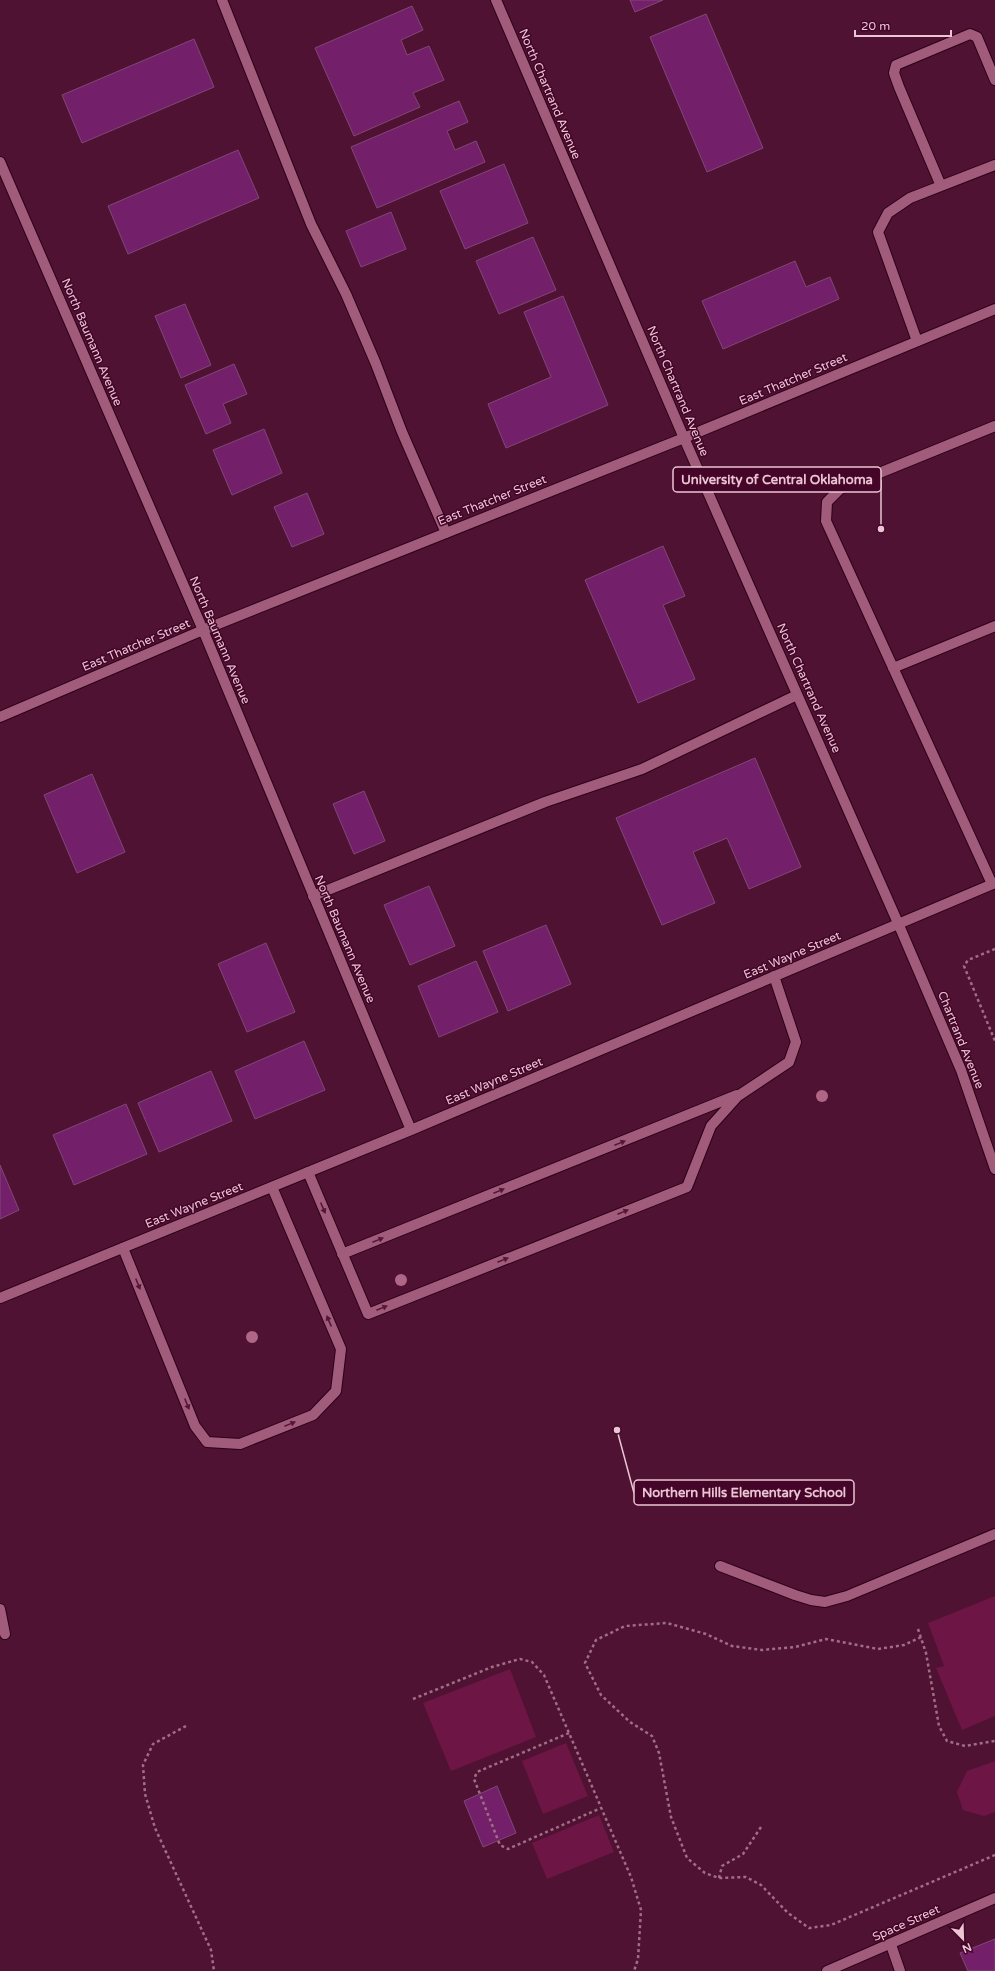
<svg xmlns="http://www.w3.org/2000/svg" width="995" height="1971" font-family="'Varela Round',sans-serif">
<rect width="100%" height="100%" fill="#4f1232"/>
<path fill="#6d1545" d="M995,1596V1716L962,1730L936,1668L944,1666L928,1623Z
M510,1669L536,1737L451,1771L423,1703Z
M566,1743L588,1796L543,1814L522,1761Z
M995,1761V1812L984,1816L963,1810L957,1792L967,1771Z
M599,1815L614,1852L547,1879L532,1843Z"/>
<path fill="#731f6a" stroke="#7f4877" d="M630,0H663L635,12Z
M412,6L423,30L401,40L407,55L429,46L444,80L413,93L420,107L354,136L315,48Z
M706,14L763,148L707,172L650,37Z
M194,39L214,87L82,143L62,95Z
M459,101L468,122L447,131L455,150L476,141L485,162L377,208L351,147Z
M238,150L259,198L128,254L108,206Z
M504,164L528,223L465,249L440,191Z
M391,212L406,249L361,267L346,231Z
M533,237L556,290L499,314L476,261Z
M795,261L806,287L830,277L839,299L723,349L702,301Z
M563,296L608,405L506,448L488,404L551,377L524,312Z
M185,304L211,365L181,378L155,316Z
M234,364L247,394L223,404L231,423L206,434L185,385Z
M264,429L282,473L232,495L213,450Z
M307,493L324,534L292,547L274,507Z
M663,546L685,596L663,605L695,679L638,703L585,580Z
M755,758L801,867L749,889L727,838L693,852L715,903L662,925L616,818Z
M92,774L125,852L77,873L44,795Z
M364,791L385,841L354,854L333,804Z
M429,886L455,946L410,965L384,905Z
M546,925L571,984L508,1011L483,951Z
M266,943L295,1012L247,1032L218,964Z
M476,961L498,1012L439,1037L418,986Z
M304,1041L325,1090L255,1119L235,1071Z
M211,1071L232,1121L159,1152L138,1103Z
M126,1104L147,1154L74,1185L53,1135Z
M0,1165L19,1210L0,1219Z
M497,1786L516,1833L483,1847L464,1801Z
M995,1939V1971H968L960,1953Z"/>
<g fill="none" stroke-linecap="round" stroke-linejoin="round">
<g stroke="#2d0119" stroke-width="12">
<path id="service" d="M222,0L311,224L346,294L376,364L402,432L446,533
M941,186L899,87L894,73L896,65L970,34L977,37L995,80
M917,341L878,232L888,213L910,198L995,165
M893,668L995,626
M992,884L826,521L827,502L840,489L995,426
M313,896L545,802L642,769L797,695
M308,1172L368,1314L687,1187L711,1126L738,1096L789,1062L796,1042L774,976
M123,1248L195,1426L207,1442L240,1444L313,1415L336,1391L341,1349L272,1187
M342,1254L737,1095
M720,1566L795,1595L811,1600L825,1602L847,1596L995,1534"/>
</g>
<g stroke="#2d0119" stroke-width="12">
<path id="minor" d="M496,0L684,438L898,923L961,1070L995,1169
M203,630L411,1130
M0,717L203,630L684,438L995,309
M0,1298L411,1130L995,883
M0,1609L5,1634
M891,1945L900,1971
M827,1971L995,1898"/>
</g>
<g stroke="#2d0119" stroke-width="12">
<path id="tertiary" d="M0,162L203,630"/>
</g>
<path stroke="#a06e85" stroke-width="2.5" stroke-dasharray="3 3" stroke-linecap="butt" d="M995,949L968,960L964,966L995,1041
M918,1629L926,1653L939,1726L947,1741L965,1746L995,1741
M921,1637L904,1645L878,1649L826,1639L795,1647L762,1650L732,1646L706,1634L667,1623L625,1626L596,1640L585,1663L601,1695L630,1722L652,1736L659,1753L671,1817L687,1858L705,1873L719,1878L746,1877L761,1885L788,1913L809,1928L831,1925L995,1855
M413,1699L492,1667L520,1659L532,1662L544,1675L631,1877L641,1910L638,1959L634,1971
M186,1726L153,1744L143,1765L145,1794L155,1828L211,1950L214,1971
M569,1733L477,1772L474,1779L500,1845L508,1849L601,1808
M719,1878L722,1866L743,1854L761,1827"/>
<use href="#service" stroke="#a15c7b" stroke-width="10"/>
<use href="#minor" stroke="#a15c7b" stroke-width="10"/>
<use href="#tertiary" stroke="#a15c7b" stroke-width="10"/>
</g>
<g fill="#af6687">
<circle cx="822" cy="1096" r="6"/>
<circle cx="401" cy="1280" r="6"/>
<circle cx="252" cy="1337" r="6"/>
</g>
<defs><path id="oneway-solid" d="M-6-.8H1V-3.2L6.5 0L1 3.2V.8H-6Z"/></defs>
<g fill="#571639">
<use href="#oneway-solid" transform="translate(620 1143) rotate(-22)"/>
<use href="#oneway-solid" transform="translate(499 1191) rotate(-22)"/>
<use href="#oneway-solid" transform="translate(323 1208) rotate(67)"/>
<use href="#oneway-solid" transform="translate(623 1212) rotate(-22)"/>
<use href="#oneway-solid" transform="translate(378 1240) rotate(-22)"/>
<use href="#oneway-solid" transform="translate(503 1260) rotate(-22)"/>
<use href="#oneway-solid" transform="translate(138 1284) rotate(68)"/>
<use href="#oneway-solid" transform="translate(382 1308) rotate(-22)"/>
<use href="#oneway-solid" transform="translate(329 1321) rotate(-113)"/>
<use href="#oneway-solid" transform="translate(187 1404) rotate(68)"/>
<use href="#oneway-solid" transform="translate(290 1424) rotate(-22)"/>
</g>
<g text-anchor="middle" stroke-width="3" stroke-linejoin="round" paint-order="stroke">
<g font-size="12" fill="#ecc5d4" stroke="#440528">
<text transform="translate(550 94) rotate(67)" y="4">North Chartrand Avenue</text>
<text transform="translate(92 342) rotate(67)" y="4">North Baumann Avenue</text>
<text transform="translate(793 379) rotate(-23)" y="4">East Thatcher Street</text>
<text transform="translate(678 391) rotate(67)" y="4">North Chartrand Avenue</text>
<text transform="translate(492 500) rotate(-22)" y="4">East Thatcher Street</text>
<text transform="translate(220 640) rotate(67)" y="4">North Baumann Avenue</text>
<text transform="translate(136 645) rotate(-23)" y="4">East Thatcher Street</text>
<text transform="translate(809 688) rotate(66)" y="4">North Chartrand Avenue</text>
<text transform="translate(345 939) rotate(67)" y="4">North Baumann Avenue</text>
<text transform="translate(792 955) rotate(-23)" y="4">East Wayne Street</text>
<text transform="translate(961 1040) rotate(68)" y="4">Chartrand Avenue</text>
<text transform="translate(494 1081) rotate(-23)" y="4">East Wayne Street</text>
<text transform="translate(194 1205) rotate(-22)" y="4">East Wayne Street</text>
<text transform="translate(906 1923) rotate(-24)" y="4">Space Street</text>
</g>
</g>
<path fill="none" stroke="#ecc5d4" stroke-width="1.5" d="M881 529L881 480M617 1430L634 1493"/>
<g fill="#ecc5d4" stroke="#440528" stroke-width="1.5">
<circle cx="881" cy="529" r="4"/>
<circle cx="617" cy="1430" r="4"/>
</g>
<g fill="#440528" stroke="#ecc5d4" stroke-width="1.5">
<rect x="673" y="467" width="208" height="25" rx="4"/>
<rect x="634" y="1480" width="220" height="25" rx="4"/>
</g>
<g font-size="13" text-anchor="middle" font-weight="bold" fill="#ecc5d4">
<text x="777" y="484">University of Central Oklahoma</text>
<text x="744" y="1497">Northern Hills Elementary School</text>
</g>
<g transform="translate(963 1939) rotate(157)" stroke="#440528" stroke-width="3" paint-order="stroke">
<path d="M0-3L7 15L0 10L-7 15Z" fill="#ecc5d4"/>
<text y="-6" font-size="11" font-weight="bold" text-anchor="middle" fill="#ecc5d4">N</text>
</g>
<path d="M855 30v6h96v-6" fill="none" stroke="#ecc5d4" stroke-width="2"/>
<text x="861" y="30" font-size="12" fill="#ecc5d4" stroke="#440528" stroke-width="3" paint-order="stroke">20 m</text>
</svg>
